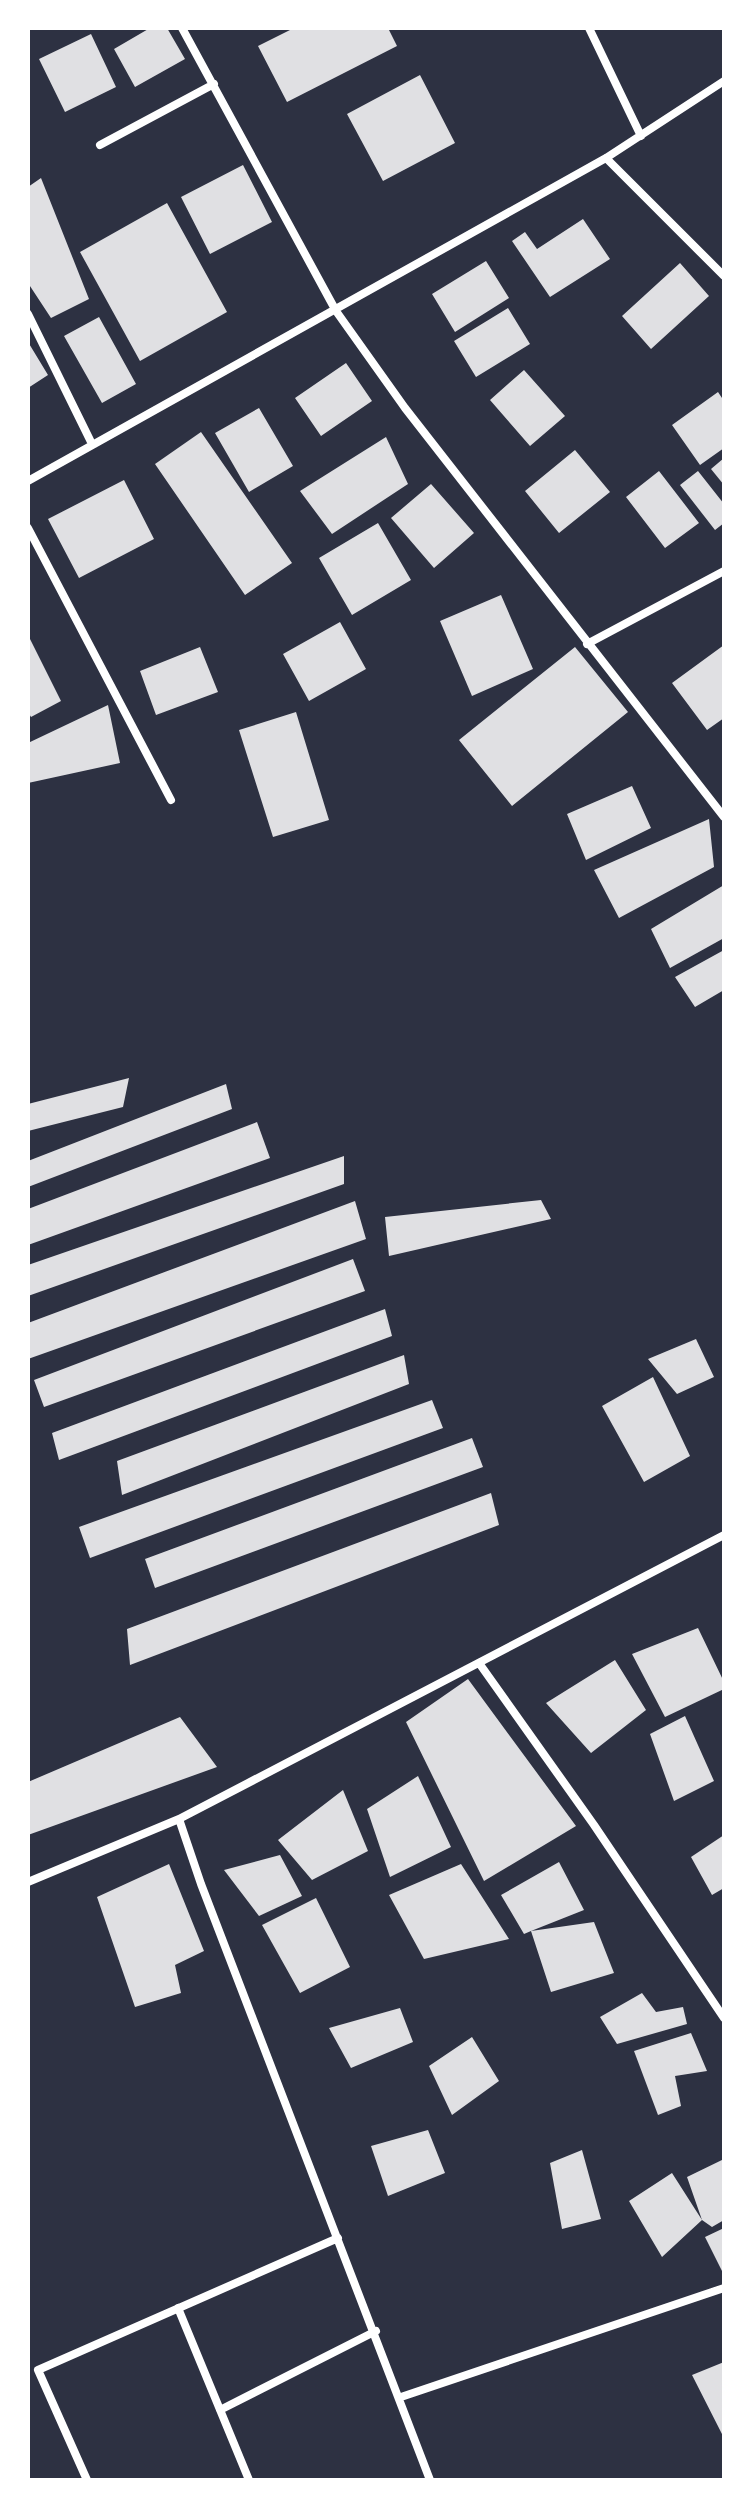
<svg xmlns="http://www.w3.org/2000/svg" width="752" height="2508" font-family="Cabin,sans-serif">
<rect width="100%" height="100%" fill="#2d3142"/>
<path fill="#e0e0e3" d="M150,28H167L185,59L135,87L114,49Z
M294,28H388L397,46L287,102L258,46Z
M91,34L116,87L65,112L39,59Z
M420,75L455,143L383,181L347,114Z
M243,165L272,222L210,254L181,197Z
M41,178L89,299L51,318L28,283V187Z
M167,203L227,312L140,361L80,252Z
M583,219L610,259L550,297L512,241L525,232L537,249Z
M486,261L509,298L455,332L432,294Z
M680,263L709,296L651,349L622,316Z
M508,308L530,344L476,377L454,341Z
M99,317L136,384L102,403L64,336Z
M28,342L48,375L28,388Z
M346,363L372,401L321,436L295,398Z
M524,370L565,416L530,446L490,400Z
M718,392L724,401V448L700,465L672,425Z
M259,408L293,466L249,492L215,433Z
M201,432L292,563L245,595L155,464Z
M386,437L408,484L332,534L300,491Z
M575,450L610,492L559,533L525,491Z
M724,458V485L711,469Z
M659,471L699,523L665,548L626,497Z
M698,471L724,504V523L715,530L680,485Z
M124,480L154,539L79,578L48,519Z
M431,484L474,533L434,568L391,518Z
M378,523L411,580L352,615L319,558Z
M501,595L533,669L472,696L440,621Z
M340,622L366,669L309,701L283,654Z
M28,635L61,701L31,717L28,712Z
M724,645V718L707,730L672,683Z
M200,647L218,692L156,715L140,671Z
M575,647L628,712L512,806L459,740Z
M108,705L120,763L28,783V743Z
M296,712L329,820L273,837L239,730Z
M632,786L651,828L586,860L567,814Z
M709,819L714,867L619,918L594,870Z
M724,885V938L670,968L651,929Z
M724,950V990L695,1007L675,977Z
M129,1078L123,1107L28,1131V1104Z
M226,1084L232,1109L28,1187V1161Z
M257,1122L270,1158L28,1245V1209Z
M344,1156V1184L28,1296V1265Z
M541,1200L551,1219L389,1256L385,1217Z
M355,1201L366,1239L28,1359V1323Z
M353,1259L365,1291L44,1407L34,1380Z
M385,1309L392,1336L59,1460L52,1433Z
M696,1339L714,1377L677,1394L648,1359Z
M404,1355L409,1384L122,1495L117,1461Z
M653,1377L690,1456L644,1482L602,1406Z
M432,1400L443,1428L90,1558L79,1527Z
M472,1438L483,1467L155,1588L145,1559Z
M491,1493L499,1525L130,1665L127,1629Z
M698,1628L724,1682V1689L665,1717L632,1654Z
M615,1660L646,1710L591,1753L546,1703Z
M468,1679L576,1826L484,1881L406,1722Z
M685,1716L714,1781L674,1801L650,1734Z
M180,1717L217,1767L28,1835V1782Z
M418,1776L451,1847L390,1877L367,1809Z
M343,1790L368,1851L312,1880L278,1840Z
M724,1835V1888L712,1895L691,1857Z
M280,1855L302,1896L259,1916L224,1870Z
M559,1862L584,1910L531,1931L594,1922L614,1973L551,1992L531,1931L524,1934L501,1895Z
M169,1864L204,1951L175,1965L181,1993L135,2007L97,1897Z
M461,1864L509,1939L424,1959L389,1895Z
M316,1898L350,1967L300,1993L262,1925Z
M642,1993L656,2012L683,2007L687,2024L617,2044L600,2017Z
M400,2008L413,2042L351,2068L329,2028Z
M691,2033L707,2071L675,2076L681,2106L658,2115L634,2051Z
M472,2037L499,2081L452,2115L429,2066Z
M428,2130L445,2173L388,2196L371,2146Z
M582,2150L601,2219L562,2229L550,2163Z
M724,2159V2220L712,2227L702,2220L687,2177Z
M672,2173L702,2220L662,2257L629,2201Z
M724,2228V2275L705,2237Z
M724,2362V2438L692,2375Z"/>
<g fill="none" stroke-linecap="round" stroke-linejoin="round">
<path stroke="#fff" stroke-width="8" d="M182,28L336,311L405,408L724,817
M589,28L641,136
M100,145L214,84
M606,158L724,276
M28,314L92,444
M28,481L606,158L724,81
M28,528L171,800
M587,644L724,571
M479,1663L594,1825L724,2018
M179,1819L201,1884L430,2480
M28,1882L179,1819L724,1535
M178,2308L249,2480
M401,2397L724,2288
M220,2410L376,2331
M87,2480L38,2370L338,2238"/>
</g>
<rect width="752" height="2508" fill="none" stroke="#ffffff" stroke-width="60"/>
</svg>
